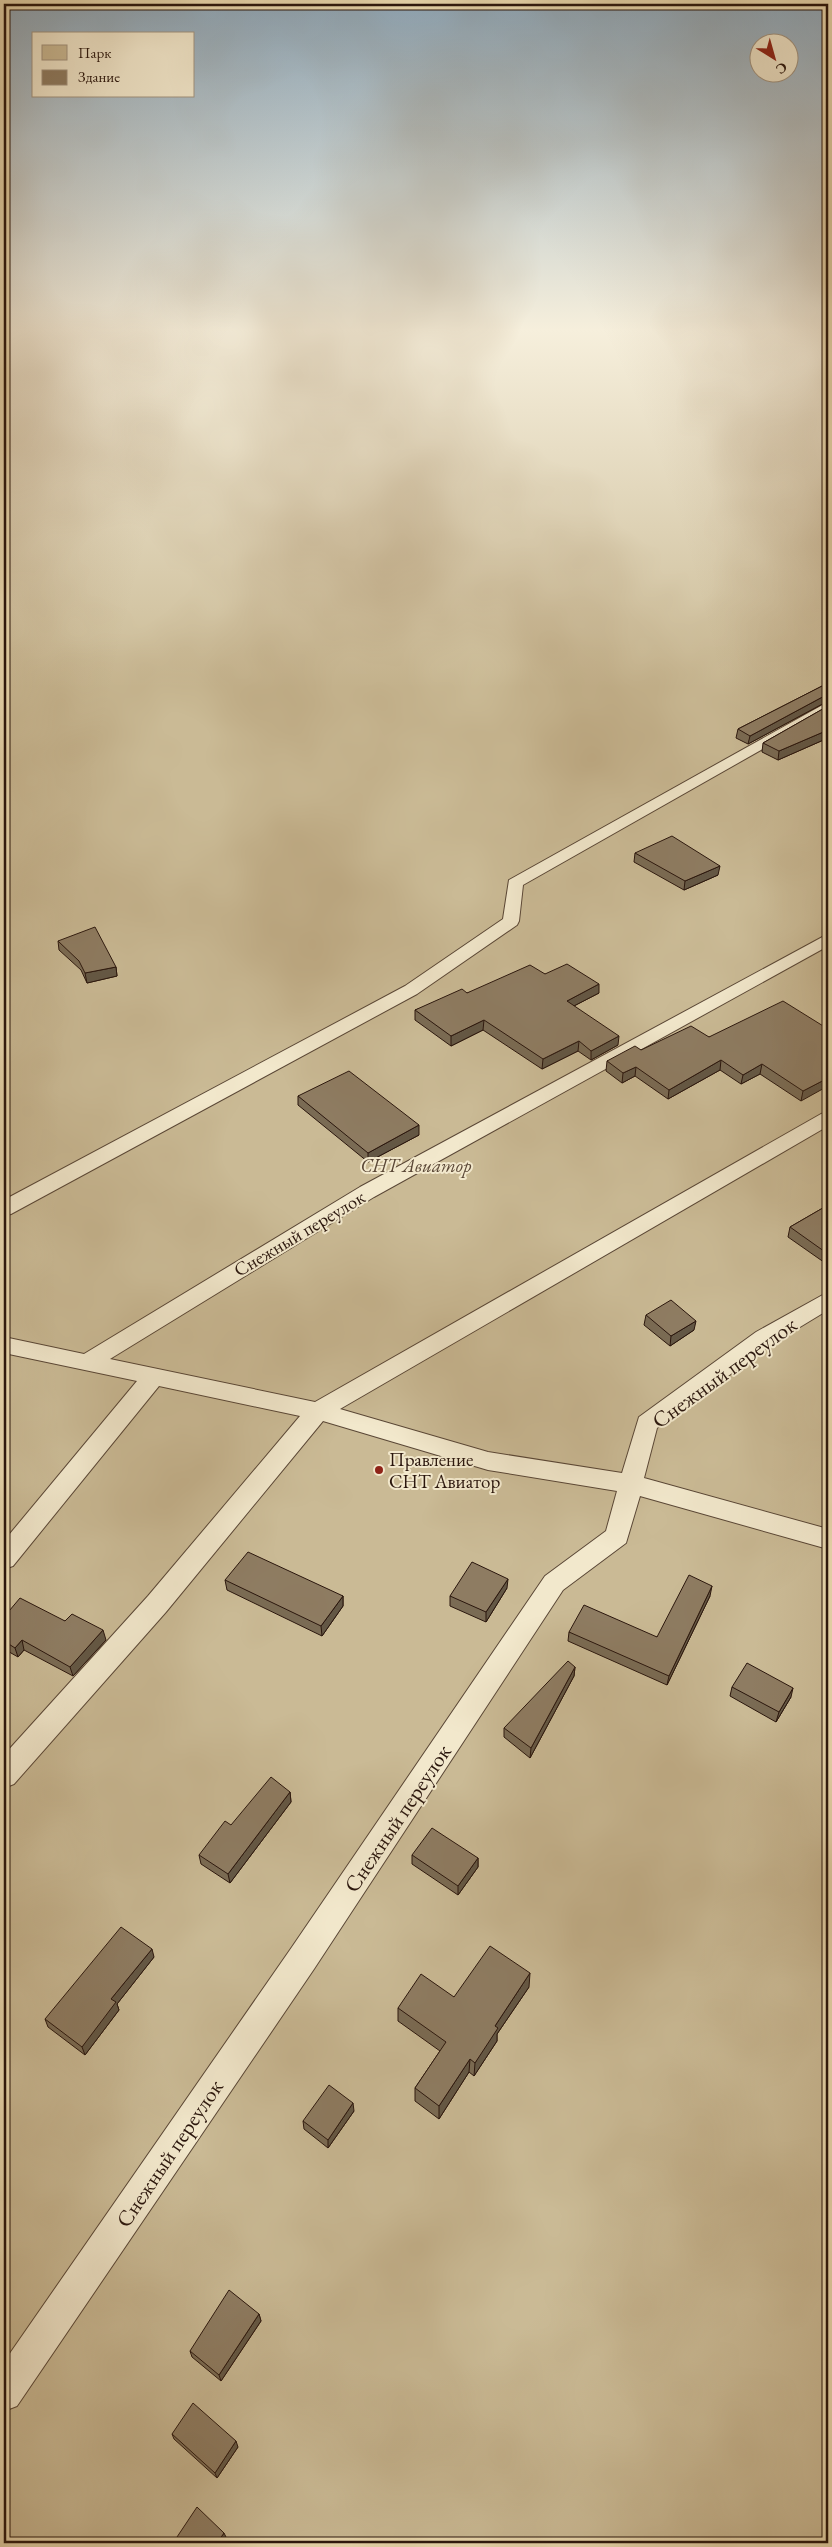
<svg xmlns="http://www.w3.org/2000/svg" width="832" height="2547" font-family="'EB Garamond',serif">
<rect width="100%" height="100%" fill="#ebdbb1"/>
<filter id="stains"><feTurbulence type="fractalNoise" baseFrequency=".004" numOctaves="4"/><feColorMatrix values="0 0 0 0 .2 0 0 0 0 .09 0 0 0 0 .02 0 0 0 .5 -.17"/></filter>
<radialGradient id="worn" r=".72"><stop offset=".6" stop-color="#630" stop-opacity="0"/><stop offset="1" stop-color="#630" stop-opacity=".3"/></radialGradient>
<path fill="#caba95" stroke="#7a6851" d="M4,331H828V2543H4Z"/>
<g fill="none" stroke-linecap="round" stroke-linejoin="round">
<g stroke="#5a4736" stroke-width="2">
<path id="service" d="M828,702V712L523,885L519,921L517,925L417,994L11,1214L4,1216V1200L405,986L503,919L509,880Z
M828,934V946L374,1197L110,1359L315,1402L821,1114L828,1112V1126L340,1409L488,1452L622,1473L639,1417L756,1332L828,1292V1310L772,1344L657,1428L644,1478L828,1529V1549L640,1496L626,1543L563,1590L314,1969L17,2406L4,2411V2362L292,1947L545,1576L606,1531L617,1491L488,1470L323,1421L166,1612L14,1784L4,1788V1755L148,1596L300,1416L159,1386L13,1566L4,1569V1541L137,1381L4,1353V1337L84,1354L360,1187Z"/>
</g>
<use href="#service" fill="#f2e8cc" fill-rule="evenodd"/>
</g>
<path fill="#7a6b54" stroke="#2a160d" d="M828,683V701L748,744L736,738L738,729Z
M828,706V738L778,760L762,752L763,743Z
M635,853L718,875L684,890L634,862Z
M58,941L116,967L117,976L87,983L81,970L59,950Z
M545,974L599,993L574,1006L618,1045L591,1060L578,1051L542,1069L483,1030L451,1046L415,1020V1010L467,993Z
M828,1029L801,1101L760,1074L741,1084L720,1070L668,1099L635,1076L622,1083L606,1071L607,1061L641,1050L709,1037Z
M298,1096L419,1135L368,1162L298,1105Z
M828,1205V1265L788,1237L790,1227Z
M646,1315L694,1330L670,1346L644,1325Z
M225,1580L343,1596V1606L322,1636L227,1590Z
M507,1588L486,1622L450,1606V1596Z
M710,1596L667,1685L568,1641L569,1632L657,1637Z
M4,1617L65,1621L106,1640L73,1676L24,1650L18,1657L4,1649Z
M575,1667L574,1676L530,1758L504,1737V1728Z
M732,1687L791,1697L776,1722L730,1696Z
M290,1792L291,1802L230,1883L201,1864L199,1855L231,1825Z
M412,1855L478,1858V1867L458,1895L412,1864Z
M154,1957L117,2004L119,2010L85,2055L48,2027L45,2019Z
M529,1987L497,2034V2041L474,2076L469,2072L439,2119L415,2101V2088L440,2051L398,2021V2008L454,1997Z
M354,2111L328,2148L304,2129L303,2121Z
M259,2314L261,2321L221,2381L192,2357L190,2351Z
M172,2434L238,2447L217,2478L174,2439Z"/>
<path fill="#635745" stroke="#2a160d" d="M828,694V701L748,744L750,736Z
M828,730V738L778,760L779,751Z
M720,866L718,875L684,890L685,881Z
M116,967L117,976L87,983L85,973Z
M599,984V993L566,1010L567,1001Z
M484,1020L483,1030L451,1046V1036Z
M619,1036L618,1045L591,1060V1051Z
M579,1041L578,1051L542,1069L543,1059Z
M721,1060L720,1070L668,1099L669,1090Z
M762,1064L760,1074L741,1084L743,1075Z
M636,1067L635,1076L622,1083L623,1073Z
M828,1078V1086L801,1101L803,1091Z
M419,1125V1135L368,1162V1153Z
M696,1321L694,1330L670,1346L671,1336Z
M508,1579L507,1588L486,1622V1612Z
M712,1586L710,1596L667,1685L669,1676Z
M343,1596V1606L322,1636L321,1626Z
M103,1630L106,1640L73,1676L70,1667Z
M22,1640L24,1650L18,1657L15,1648Z
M575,1667L574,1676L530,1758L531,1748Z
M793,1688L791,1697L776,1722L779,1712Z
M290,1792L291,1802L230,1883L228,1874Z
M478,1858V1867L458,1895V1886Z
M152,1949L154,1957L117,2004L119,2010L85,2055L82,2047L111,1999Z
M530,1973L529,1987L497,2034V2041L474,2076L475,2063L495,2026Z
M470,2059L469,2072L439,2119V2106Z
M353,2103L354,2111L328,2148V2140Z
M259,2314L261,2321L221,2381L219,2375Z
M236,2441L238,2447L217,2478L215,2473Z
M224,2533L226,2537L222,2543H217Z"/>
<path fill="#8e7c62" stroke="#2a160d" d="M828,683V694L750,736L738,729Z
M828,706V730L779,751L763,743Z
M672,836L720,866L685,881L635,853Z
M95,927L116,967L85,973L79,961L58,941Z
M567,964L599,984L567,1001L619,1036L591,1051L579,1041L543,1059L484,1020L451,1036L415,1010L462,989L467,993L530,965L545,974Z
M783,1001L828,1029V1078L803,1091L762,1064L743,1075L721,1060L669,1090L636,1067L623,1073L607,1061L635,1046L641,1050L691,1026L709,1037Z
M349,1071L419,1125L368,1153L298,1096Z
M828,1205V1254L790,1227Z
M671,1300L696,1321L671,1336L646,1315Z
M248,1552L343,1596L321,1626L225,1580Z
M472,1562L508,1579L486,1612L450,1596Z
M689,1575L712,1586L669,1676L569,1632L584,1605L657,1637Z
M20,1598L65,1621L72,1614L103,1630L70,1667L22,1640L15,1648L4,1641V1617Z
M568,1661L575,1667L531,1748L504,1728Z
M747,1663L793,1688L779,1712L732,1687Z
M271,1777L290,1792L228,1874L199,1855L225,1821L231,1825Z
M432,1828L478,1858L458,1886L412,1855Z
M121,1927L152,1949L111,1999L116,2002L82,2047L45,2019Z
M490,1946L530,1973L495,2026L498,2028L475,2063L470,2059L439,2106L415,2088L446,2042L398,2008L421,1974L454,1997Z
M329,2085L353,2103L328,2140L303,2121Z
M229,2290L259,2314L219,2375L190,2351Z
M193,2403L236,2441L215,2473L172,2434Z
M197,2507L224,2533L217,2543H173Z"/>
<linearGradient id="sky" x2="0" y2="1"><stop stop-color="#8fa9bc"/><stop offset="0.48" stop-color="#f6efdc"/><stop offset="1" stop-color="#f6efdc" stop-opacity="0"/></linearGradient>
<rect width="832" height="688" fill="url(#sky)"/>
<circle fill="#8f2418" stroke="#f2e8cc" stroke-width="2" cx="379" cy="1470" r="5"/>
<g text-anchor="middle" stroke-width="4" stroke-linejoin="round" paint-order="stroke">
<g font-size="19" font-style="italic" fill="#5a4736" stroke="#f2e8cc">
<text x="416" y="1172">СНТ Авиатор</text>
</g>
<g font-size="19" fill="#2a160d" stroke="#f2e8cc">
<text transform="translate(299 1233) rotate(-31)" y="7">Снежный переулок</text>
</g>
<g font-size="19" fill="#2a160d" stroke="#f2e8cc" text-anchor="start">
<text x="389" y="1466">Правление<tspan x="389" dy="22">СНТ Авиатор</tspan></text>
</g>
<g font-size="22" fill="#2a160d" stroke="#f2e8cc">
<text transform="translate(724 1372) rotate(-36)" y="8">Снежный переулок</text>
<text transform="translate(397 1818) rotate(-56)" y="8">Снежный переулок</text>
<text transform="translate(169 2153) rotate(-56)" y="8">Снежный переулок</text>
</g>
</g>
<rect width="832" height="2547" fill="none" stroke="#ebdbb1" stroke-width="20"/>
<rect x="5" y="5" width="822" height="2537" fill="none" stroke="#2a160d" stroke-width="2.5"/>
<rect x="10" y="10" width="812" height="2527" fill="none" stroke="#2a160d"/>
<rect x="32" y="32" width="162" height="65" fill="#f2e8cc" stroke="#a29480"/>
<rect x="42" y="45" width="25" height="15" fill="#caba95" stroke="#a29480"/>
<text x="78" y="58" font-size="15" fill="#2a160d">Парк</text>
<rect x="42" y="70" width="25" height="15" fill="#8e7c62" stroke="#a29480"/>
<text x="78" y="82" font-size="15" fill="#2a160d">Здание</text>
<g transform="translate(774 58) rotate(143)"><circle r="24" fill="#f2e8cc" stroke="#a29480"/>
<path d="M0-4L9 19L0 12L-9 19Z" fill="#8f2418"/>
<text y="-8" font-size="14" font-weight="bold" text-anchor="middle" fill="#2a160d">С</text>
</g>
<rect width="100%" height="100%" filter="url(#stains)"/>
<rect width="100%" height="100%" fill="url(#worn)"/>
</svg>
